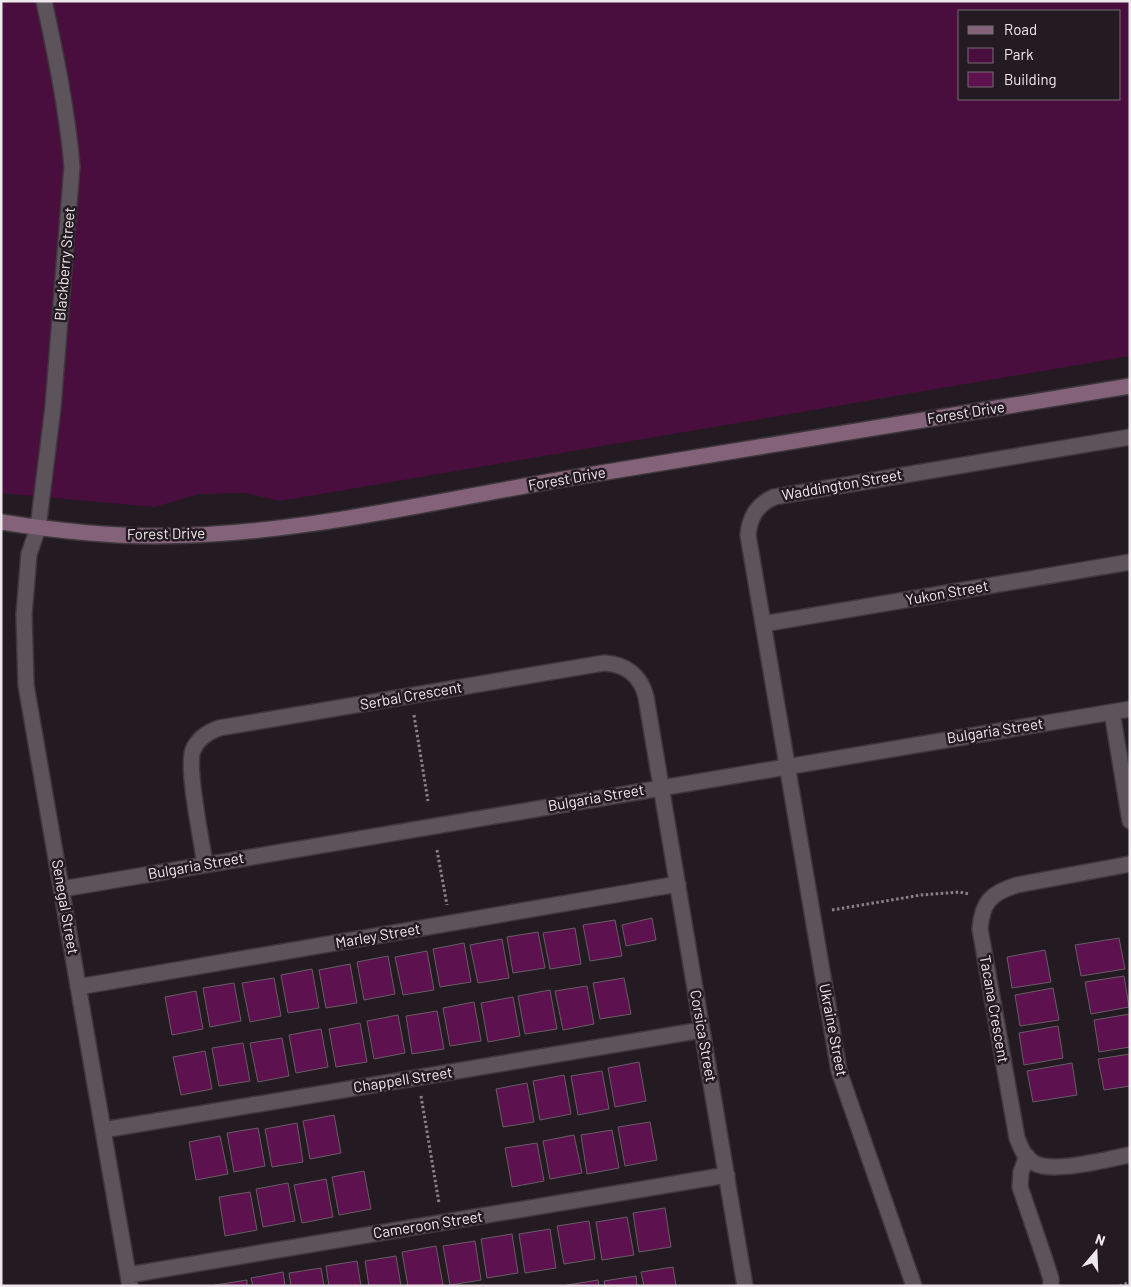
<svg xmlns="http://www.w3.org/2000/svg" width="1131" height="1287" font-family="Barlow,sans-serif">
<rect width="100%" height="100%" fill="#231b21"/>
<path fill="#4a0e3e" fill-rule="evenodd" d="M1,1H1130V356L280,501L246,493L199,494L155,507L1,493ZM960,11H1120V99H960Z"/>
<path fill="#5e114f" stroke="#675d64" d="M652,918L656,940L626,946L622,925Z
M615,920L622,956L590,961L583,925Z
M575,928L581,964L550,969L543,933Z
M538,932L545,968L513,973L507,937Z
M1119,938L1125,969L1081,976L1075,945Z
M502,939L509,978L478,983L470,945Z
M464,943L471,982L440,987L433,949Z
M1045,950L1051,982L1012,988L1007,957Z
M427,951L434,990L403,995L395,957Z
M388,956L395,994L364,1000L357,962Z
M350,964L357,1003L326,1008L319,970Z
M312,969L319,1008L288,1013L281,975Z
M1124,976L1129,1007L1091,1014L1085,982Z
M274,978L281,1016L250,1022L242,983Z
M624,978L631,1014L600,1019L593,983Z
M234,983L241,1021L210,1027L203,988Z
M587,986L594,1024L563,1030L555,991Z
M1053,988L1059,1020L1020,1026L1015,995Z
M550,990L557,1029L525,1034L518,996Z
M196,991L203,1029L172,1035L165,997Z
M513,997L520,1036L488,1042L481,1003Z
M474,1002L481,1041L450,1046L443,1008Z
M437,1011L444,1049L412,1054L406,1016Z
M1130,1014V1047L1099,1052L1094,1020Z
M398,1015L405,1053L374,1059L367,1021Z
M360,1023L367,1062L336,1067L329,1029Z
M1058,1026L1063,1058L1024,1065L1019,1033Z
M321,1029L328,1067L296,1073L289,1035Z
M282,1038L289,1076L258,1082L250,1043Z
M243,1043L250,1081L219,1086L212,1048Z
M205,1051L212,1089L181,1095L173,1057Z
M1130,1054V1086L1104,1090L1098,1059Z
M639,1062L646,1101L615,1107L608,1068Z
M1072,1063L1077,1095L1033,1102L1027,1071Z
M602,1071L609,1109L578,1115L571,1076Z
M564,1075L571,1114L540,1120L533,1081Z
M527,1083L534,1122L503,1127L496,1089Z
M334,1115L341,1153L310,1159L303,1121Z
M650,1122L657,1160L625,1166L618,1127Z
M297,1123L303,1162L272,1167L265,1129Z
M258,1128L265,1166L234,1172L227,1133Z
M612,1130L619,1168L587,1174L581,1135Z
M574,1135L582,1173L550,1179L543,1141Z
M220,1136L228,1174L196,1180L189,1142Z
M537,1143L544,1181L512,1187L505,1148Z
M364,1171L371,1209L339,1215L332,1177Z
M326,1179L333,1217L302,1223L294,1185Z
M288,1183L295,1221L263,1227L256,1189Z
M250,1192L257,1230L225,1236L219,1197Z
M665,1208L671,1247L639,1252L633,1213Z
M627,1217L634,1255L602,1260L596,1222Z
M589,1221L595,1259L564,1264L557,1226Z
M550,1229L556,1268L525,1273L519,1234Z
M512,1234L518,1273L487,1278L481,1239Z
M475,1241L481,1280L450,1285L443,1246Z
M436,1246L443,1285L408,1286L402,1252Z
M396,1256L401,1286H369L365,1261Z
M357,1261L361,1286H329L326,1266Z
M673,1267L676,1286H644L641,1272Z
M321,1268L324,1286H291L289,1273Z
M283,1272L285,1286H253L251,1278Z
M636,1276L637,1286H605L604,1281Z
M247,1280V1286H215V1285Z
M598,1280L599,1286H567V1285Z"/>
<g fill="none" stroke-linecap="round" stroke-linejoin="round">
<g stroke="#3e383c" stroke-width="18">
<path id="street" d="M44,1C56,56 67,110 72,166L53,407L38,528L29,554L24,614L26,685L130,1286
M763,624L1130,562
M1112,712L1130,821
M1130,864L1017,885C991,893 982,902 980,929L1017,1138C1021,1148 1024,1157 1034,1163C1054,1174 1106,1159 1130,1155
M205,865C202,841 186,768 193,750C198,738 208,732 219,728L604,663C626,664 641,676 646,697L745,1286
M62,889L1130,709
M78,987L678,884
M103,1130L702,1030
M1027,1156L1021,1172L1020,1187L1044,1257L1051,1279V1286
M128,1275L727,1175
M914,1286L839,1071L748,535C750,516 757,505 774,497L1130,437"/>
</g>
<g stroke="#3e383c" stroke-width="18">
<path id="secondary" d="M1,522C52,530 103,536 155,536C291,536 425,503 558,480C748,447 939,417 1130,386"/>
</g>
<path stroke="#888186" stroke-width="3" stroke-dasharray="2.5 2.5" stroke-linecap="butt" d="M414,715L428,801
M437,850L447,905
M832,910L921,895L960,892L969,894
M421,1096L439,1203
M1120,1286L1130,1282"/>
<use href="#street" stroke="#5d535a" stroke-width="15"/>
<use href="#secondary" stroke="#83627a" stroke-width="15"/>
</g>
<g text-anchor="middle" stroke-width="5" stroke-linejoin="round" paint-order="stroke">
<g font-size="15" fill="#eee8ec" stroke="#231b21">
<text transform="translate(65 264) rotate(-85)" y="5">Blackberry Street</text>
<text transform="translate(966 413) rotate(-9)" y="5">Forest Drive</text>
<text transform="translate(567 479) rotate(-10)" y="5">Forest Drive</text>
<text transform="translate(842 485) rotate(-10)" y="5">Waddington Street</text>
<text transform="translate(166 534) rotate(-1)" y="5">Forest Drive</text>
<text transform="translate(947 593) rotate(-10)" y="5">Yukon Street</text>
<text transform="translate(411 696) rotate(-10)" y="5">Serbal Crescent</text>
<text transform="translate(995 731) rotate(-9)" y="5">Bulgaria Street</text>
<text transform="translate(596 798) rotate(-10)" y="5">Bulgaria Street</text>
<text transform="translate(196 866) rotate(-10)" y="5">Bulgaria Street</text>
<text transform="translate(65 907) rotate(80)" y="5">Senegal Street</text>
<text transform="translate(378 936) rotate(-10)" y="5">Marley Street</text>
<text transform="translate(994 1009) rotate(80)" y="5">Tacana Crescent</text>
<text transform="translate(833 1030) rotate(79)" y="5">Ukraine Street</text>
<text transform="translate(703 1036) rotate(80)" y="5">Corsica Street</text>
<text transform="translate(403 1080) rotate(-9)" y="5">Chappell Street</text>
<text transform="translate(428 1225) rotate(-9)" y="5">Cameroon Street</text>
</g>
</g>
<rect width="1131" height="1287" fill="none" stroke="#eee8ec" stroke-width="5"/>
<rect x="958" y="10" width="162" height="90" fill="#231b21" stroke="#746d72"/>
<rect x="968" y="26" width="25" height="8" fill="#83627a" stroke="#746d72"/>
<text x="1004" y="35" font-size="15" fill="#eee8ec">Road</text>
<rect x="968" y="48" width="25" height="15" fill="#4a0e3e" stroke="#746d72"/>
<text x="1004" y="60" font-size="15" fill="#eee8ec">Park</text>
<rect x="968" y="72" width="25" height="15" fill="#5e114f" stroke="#746d72"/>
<text x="1004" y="85" font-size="15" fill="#eee8ec">Building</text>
<g transform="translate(1096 1252) rotate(19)" stroke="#231b21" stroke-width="4" paint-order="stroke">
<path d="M0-4L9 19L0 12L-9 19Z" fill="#eee8ec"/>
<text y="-8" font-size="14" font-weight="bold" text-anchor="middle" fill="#eee8ec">N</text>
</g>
</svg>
